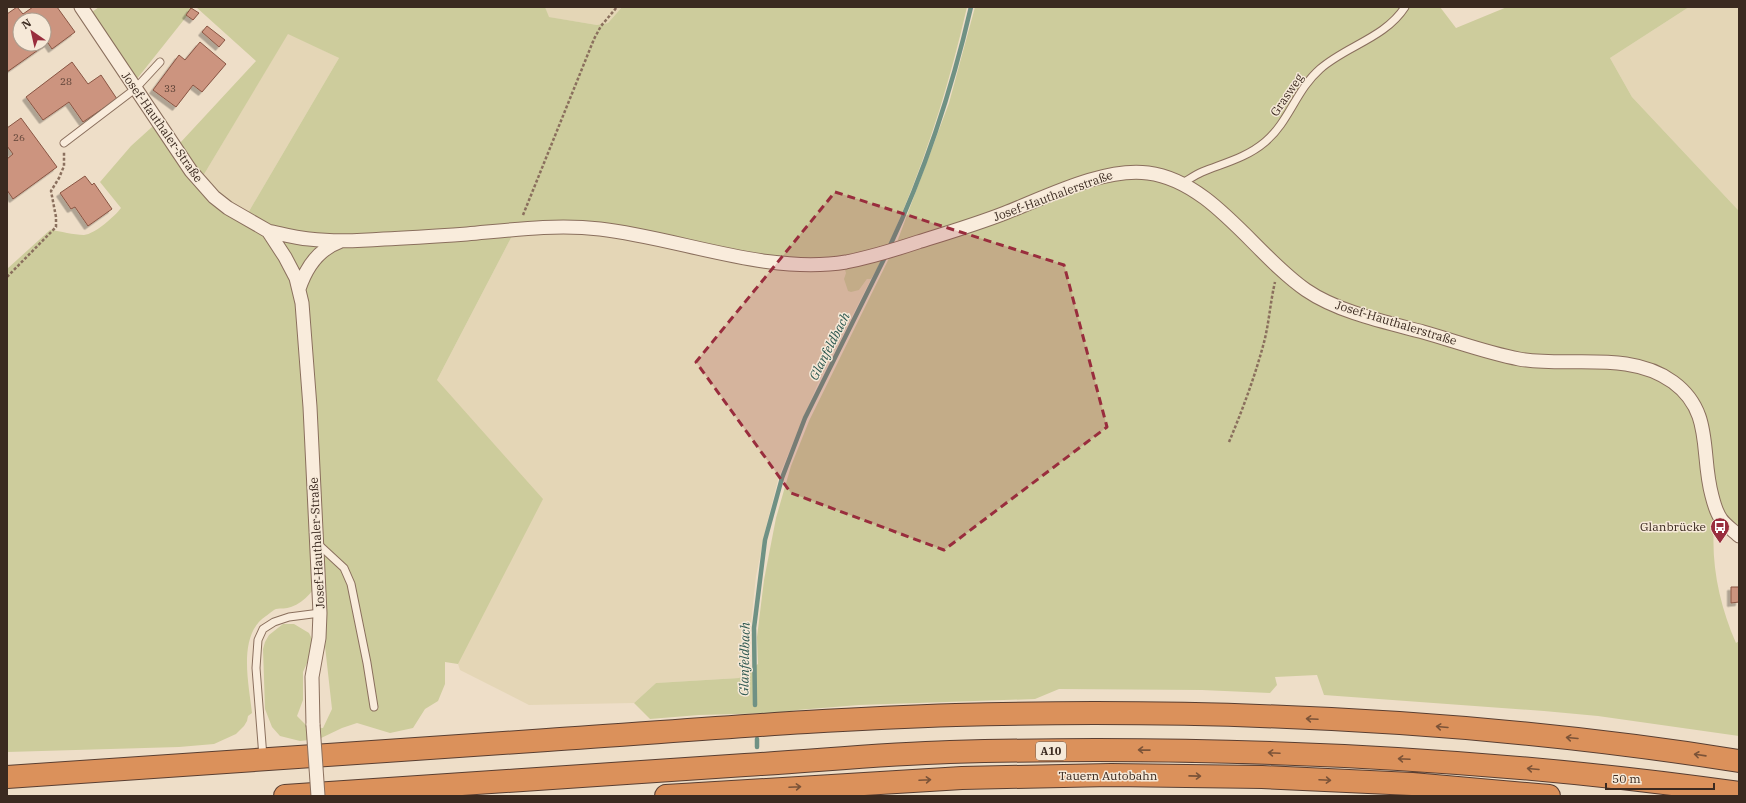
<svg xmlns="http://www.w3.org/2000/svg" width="1746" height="803" font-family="'IBM Plex Serif',serif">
<defs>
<filter id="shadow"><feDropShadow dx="-3.5" dy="3.5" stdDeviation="0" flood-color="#0004"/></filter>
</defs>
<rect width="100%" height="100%" fill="#eedec8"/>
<path fill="#e4d6b6" d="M545,7H622L608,23L597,25L548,17Z
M1689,7H1739V211L1632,97L1610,58Z
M288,33L339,58L248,213L231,203L214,188L203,176Z
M545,234H590L622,238L805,271L845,270L859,290L867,279H871L818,383L779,476L767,523L756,576L751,623L748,673L739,678L656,683L634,703L529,705L460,670L458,664L437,380L512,236Z"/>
<path fill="#cdcc9c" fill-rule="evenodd" d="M99,7H194L136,80L92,12Z
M196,7H545L549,17L597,25L608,23L622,7H967C951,77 930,146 902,213C893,235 884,258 871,279H867L859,290L851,292L848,291L844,279L846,273L845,270L805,271L656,244L590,234H545L512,236L437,380L543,499L458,664L445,662V684L438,701L425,709L413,728L390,733L357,723L342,728L319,739L300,741L280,736L272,727L265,709L263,649L265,642L269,635L283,624H294L309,633L312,639L311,654L303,672V700L297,716L308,727L323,728L332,709L325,646L327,620L324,603V576C314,588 306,602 291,607C286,609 281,608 276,609C273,610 269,614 266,616C237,635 249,684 252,713L248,716L247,721L244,726L236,734L214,744L179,747L7,752V269L50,230C61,231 73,235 84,235C95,234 115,216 121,208L100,182L131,146L163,117L180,143L256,61ZM288,34L339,58L248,213C230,202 216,191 203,176Z
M975,7H1440L1456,28L1507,7H1689L1610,58L1632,97L1739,211V530L1725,514L1714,526C1711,566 1720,606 1736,643L1739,641V736L1598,716L1544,711L1324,695L1317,675L1275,677L1277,685L1270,693L1202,690L1059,689L1035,699L859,705L797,710L778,713L699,715L650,719L634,703L656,683L739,678L758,664L757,637L764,580L776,518L791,466L809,421L897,242L949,103Z"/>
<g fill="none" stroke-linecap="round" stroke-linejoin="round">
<path stroke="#6f9184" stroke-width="4.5" d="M889,248C925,171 952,89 971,7
M755,705L754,628L765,540L782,478L805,418L886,255
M757,739V747"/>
</g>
<path fill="#cc947f" stroke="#895543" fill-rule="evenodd" filter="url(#shadow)" d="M17,7L23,14L33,7H57L75,32L52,49L48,43L7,72V14ZM20,20H44V44H20Z
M191,8L199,13L193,20L186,15Z
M207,26L225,40L219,47L202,32Z
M200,42L226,64L202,92L193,85L176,107L153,90L179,55L185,60Z
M72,62L88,84L101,75L117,99L83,122L69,102L43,120L26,97Z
M21,118L57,167L13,199L7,190V159L13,154L7,146V128Z
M85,176L92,185L94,183L112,209L88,226L75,207L71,209L60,193Z
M1731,587H1739V602L1731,603Z"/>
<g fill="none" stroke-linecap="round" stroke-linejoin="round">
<g stroke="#8a6f5d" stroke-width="9">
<path id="service" d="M64,143L135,89L160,62
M1181,184C1188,180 1195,175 1202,172C1224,163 1246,158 1265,142C1289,122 1296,90 1320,69C1346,46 1385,38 1405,7
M317,543L344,568L351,584L367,663L374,707
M263,757L256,668L258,640L263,629L274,622L289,617L320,613"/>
</g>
<g stroke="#8a6f5d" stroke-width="15">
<path id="minor" d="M81,7L191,171L214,197L228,208L268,231L285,257L296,278L302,303L310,407L320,613L319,638L312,677L313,725
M268,231C282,234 295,238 309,239C334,242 359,241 384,239C411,238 439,236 467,234C511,230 555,224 600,229C679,238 767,275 846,262C871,257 894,250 918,242C947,233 977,224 1005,213C1046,197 1104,167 1148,173C1212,181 1255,255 1306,290C1338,312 1385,322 1423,332C1455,341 1487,353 1519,359C1569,368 1629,350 1673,382C1714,412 1700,453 1712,496C1714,504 1716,512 1721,519C1725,525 1733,530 1739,536
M299,289C306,268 317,250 339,242"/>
</g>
<g stroke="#593e31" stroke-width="24">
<path id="motorway" d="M7,777C187,765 367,753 547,740C683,731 820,719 956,715C1216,708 1482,720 1739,761
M285,796C438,786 592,775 745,765C813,761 882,754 950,752C1214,745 1478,756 1739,793
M666,796L962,778L1111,775L1262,777L1412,784L1549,796"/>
</g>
<path stroke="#8a6f5d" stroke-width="2.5" stroke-dasharray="3 2" stroke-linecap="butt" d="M523,215L594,39L601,26L617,7
M7,277L56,227V217L51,191L59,178L64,166V152
M1229,442C1242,411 1254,379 1263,346C1269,325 1270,303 1275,282"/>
<use href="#service" stroke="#f9ecdc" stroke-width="7"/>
<use href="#minor" stroke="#f9ecdc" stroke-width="13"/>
<use href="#motorway" stroke="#db915b" stroke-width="22"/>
<g stroke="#8a6f5d" stroke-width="15" stroke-linecap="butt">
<path id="minor-bridge" d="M313,725L318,796"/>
</g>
<use href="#minor-bridge" stroke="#f9ecdc" stroke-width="13"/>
</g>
<defs><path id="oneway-shaft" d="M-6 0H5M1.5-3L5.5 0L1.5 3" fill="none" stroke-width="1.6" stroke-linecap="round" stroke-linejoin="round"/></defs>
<g stroke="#7b5338">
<use href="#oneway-shaft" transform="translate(1312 719) rotate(-177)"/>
<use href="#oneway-shaft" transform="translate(1442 727) rotate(-175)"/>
<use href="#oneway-shaft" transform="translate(1572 738) rotate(-175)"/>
<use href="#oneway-shaft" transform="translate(1144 750) rotate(-179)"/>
<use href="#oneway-shaft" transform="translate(1274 753) rotate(-177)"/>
<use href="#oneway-shaft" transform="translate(1700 755) rotate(-172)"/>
<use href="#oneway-shaft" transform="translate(1404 759) rotate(-177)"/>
<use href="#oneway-shaft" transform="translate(1533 769) rotate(-175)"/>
<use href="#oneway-shaft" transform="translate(1195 776) rotate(1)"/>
<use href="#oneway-shaft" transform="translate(925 780) rotate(-3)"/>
<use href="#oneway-shaft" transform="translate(1325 780) rotate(3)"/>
<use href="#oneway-shaft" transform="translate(795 787) rotate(-3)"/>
</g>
<path fill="#992d3d" fill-opacity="0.2" stroke="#992d3d" stroke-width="3" stroke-dasharray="8 5" stroke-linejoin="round" d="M835,192L1064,265L1107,427L944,550L791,493L696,362Z"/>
<defs>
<g id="bus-pin" transform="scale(1)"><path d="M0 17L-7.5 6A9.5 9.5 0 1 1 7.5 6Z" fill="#992d3d" stroke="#f6e9d8"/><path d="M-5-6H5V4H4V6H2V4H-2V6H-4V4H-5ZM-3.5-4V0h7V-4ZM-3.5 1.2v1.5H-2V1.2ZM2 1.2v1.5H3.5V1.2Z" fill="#fff"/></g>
</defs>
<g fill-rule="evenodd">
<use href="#bus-pin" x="1720" y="527"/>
</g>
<g text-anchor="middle" stroke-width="3" stroke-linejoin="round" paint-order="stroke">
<g font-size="10" fill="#5f4438">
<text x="66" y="85">28</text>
<text x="170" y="92">33</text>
<text x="19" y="141">26</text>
</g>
<rect fill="#f6e9d8" stroke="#736357" stroke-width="1" x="1036" y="742" width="30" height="18" rx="3"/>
<g font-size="11" font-weight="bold" fill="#3b2a20">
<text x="1051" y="755">A10</text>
</g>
<g font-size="12" fill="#3b2a20" stroke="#f6e9d8">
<text transform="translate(1287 95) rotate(-56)" y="4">Grasweg</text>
<text transform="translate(162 127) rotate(55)" y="4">Josef-Hauthaler-Straße</text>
<text transform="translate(1053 196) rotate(-20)" y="4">Josef-Hauthalerstraße</text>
<text transform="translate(1396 323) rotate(17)" y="4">Josef-Hauthalerstraße</text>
<text transform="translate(317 543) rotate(-93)" y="4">Josef-Hauthaler-Straße</text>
<text x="1108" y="780">Tauern Autobahn</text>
</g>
<g font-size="12" fill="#3b2a20" stroke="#f6e9d8" text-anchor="end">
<text x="1706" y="531">Glanbrücke</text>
</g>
<g font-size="13" font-style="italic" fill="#305a52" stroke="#f6e9d8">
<text transform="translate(829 346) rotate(-63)" y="5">Glanfeldbach</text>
<text transform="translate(744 659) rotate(-89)" y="5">Glanfeldbach</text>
</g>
</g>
<rect width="1746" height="803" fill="none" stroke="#3b2a20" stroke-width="16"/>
<g transform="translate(32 32) rotate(326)"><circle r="19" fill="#f6e9d8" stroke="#ab9d8e"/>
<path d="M0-3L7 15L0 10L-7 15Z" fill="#992d3d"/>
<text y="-6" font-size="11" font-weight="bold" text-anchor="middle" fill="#3b2a20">N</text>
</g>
<path d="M1606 783v6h108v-6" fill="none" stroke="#3b2a20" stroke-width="2"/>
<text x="1612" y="783" font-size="12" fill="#3b2a20" stroke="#f6e9d8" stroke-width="3" paint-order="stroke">50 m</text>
</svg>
